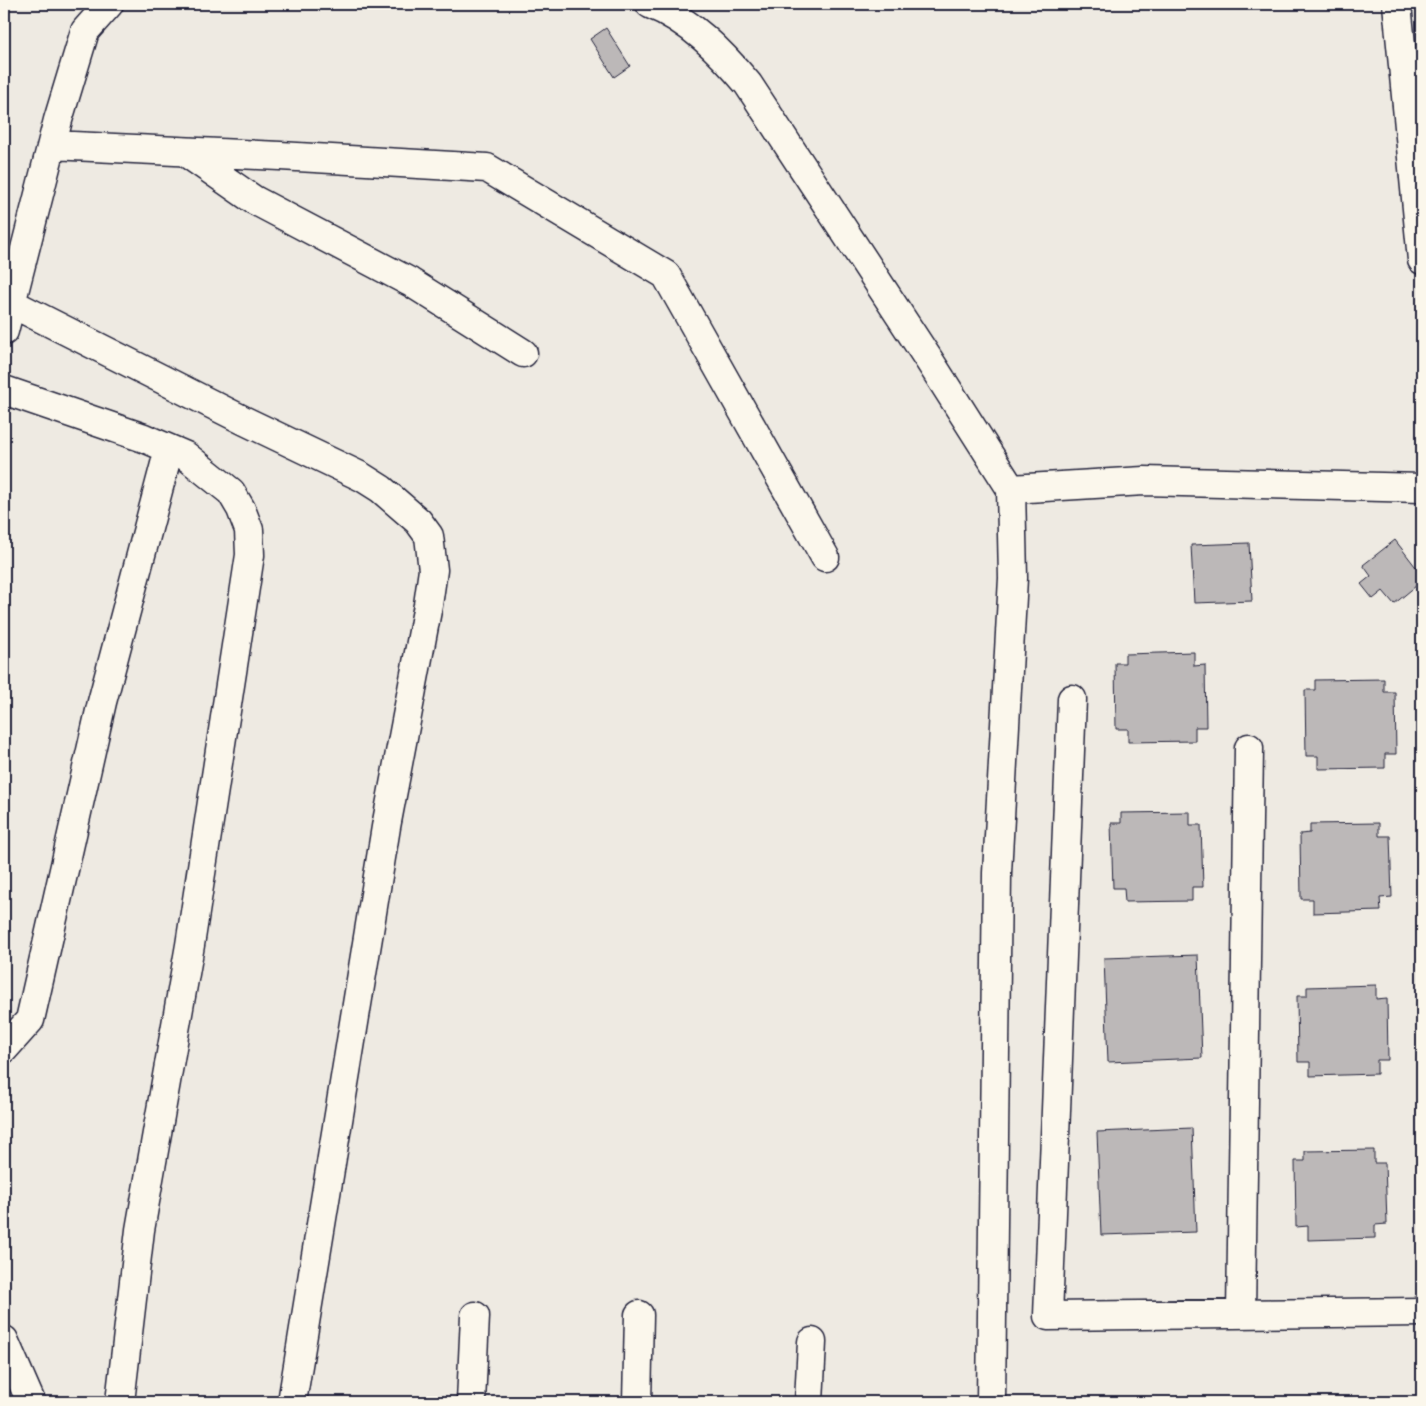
<svg xmlns="http://www.w3.org/2000/svg" width="1426" height="1406" font-family="'Indie Flower',sans-serif">
<rect width="100%" height="100%" fill="#eeeae2"/>
<filter id="ink" filterUnits="userSpaceOnUse"><feTurbulence type="fractalNoise" baseFrequency=".02" numOctaves="2"/><feDisplacementMap in="SourceGraphic" scale="10" xChannelSelector="R" yChannelSelector="G"/><feConvolveMatrix kernelMatrix="1 2 1 2 8 2 1 2 1" color-interpolation-filters="sRGB"/></filter>
<g filter="url(#ink)">
<path fill="#bcb8b8" stroke="#22223b" d="M606,28L630,66L614,77L590,39Z
M1395,540L1422,575V581L1394,604L1383,591L1373,599L1361,584L1371,576L1363,565Z
M1249,543L1252,601L1194,603L1191,545Z
M1194,652V666L1205,665L1206,727H1195V741L1128,742V729H1116L1115,663H1125V654Z
M1384,679V692H1395L1396,754H1385V768L1318,769V756H1306L1305,690H1315V680Z
M1190,812V825H1201L1203,887H1192V901L1125,902L1124,888H1113L1111,823H1121V813Z
M1379,823V836H1390L1392,897L1380,898L1381,911L1313,913V899H1301L1300,834L1310,833V824Z
M1198,955L1202,1058L1108,1062L1104,958Z
M1376,985V999L1387,998L1388,1060H1377V1074L1310,1076V1062H1298L1297,996H1307V987Z
M1192,1128L1196,1232L1101,1235L1097,1132Z
M1374,1150V1163H1385L1387,1224L1375,1225V1238L1308,1240V1226L1296,1227L1295,1161H1305V1151Z"/>
<g fill="none" stroke-linecap="round" stroke-linejoin="round">
<g stroke="#22223b" stroke-width="31">
<path id="minor" d="M650,4C690,20 721,52 748,84L929,360L1011,489L1013,578L997,873L991,1402
M1397,4L1422,260
M52,145L280,156L487,168L666,275L825,557
M185,152L254,200L410,282L523,353
M11,303L245,421L362,477L381,489L418,521L429,536L433,570L428,605L386,827L292,1402
M4,331L58,120L85,31L109,4
M4,390L144,438L186,456L231,492L241,509L249,530L250,555L190,945L140,1230L120,1402
M1011,489L1144,481L1422,488
M1072,699L1048,1316L1422,1312
M4,1049L30,1020L102,702L169,449
M1241,1314L1249,748
M4,1340L31,1402
M471,1402L475,1316
M637,1402L639,1315
M809,1402L812,1342"/>
</g>
<use href="#minor" stroke="#fbf7ec" stroke-width="28"/>
</g>
</g>
<rect width="1426" height="1406" fill="none" stroke="#fbf7ec" stroke-width="20"/>
<rect x="10" y="10" width="1406" height="1386" fill="none" stroke="#22223b" stroke-width="2" filter="url(#ink)"/>
</svg>
